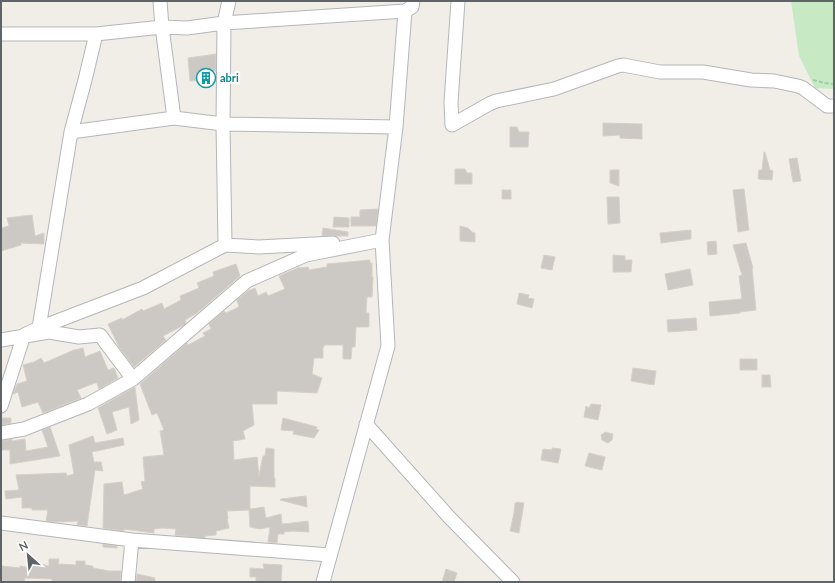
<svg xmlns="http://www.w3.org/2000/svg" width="835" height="583" font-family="Lato,sans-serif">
<rect width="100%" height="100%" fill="#f1eee8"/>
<path fill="#c7e9c3" d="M791,1H834V89L815,88L799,56Z"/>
<path fill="#ccc9c4" stroke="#d7d0c5" d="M216,54V71L208,72L209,80L190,81L188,58Z
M603,123L642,124V139L620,138V135L603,136Z
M510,127H517L519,132H529L528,147H510Z
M764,152H765L770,170L773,171L772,180L758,179L759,170H762Z
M797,158L801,181L793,182L789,159Z
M455,169H465L467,173H472V184H455Z
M610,170H619V186L610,183Z
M744,189L749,230L738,232L733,190Z
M502,190H511V199H502Z
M607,197H619L620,223L608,224Z
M378,209L376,226H351V217H360V210Z
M32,215L35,236L44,233V244L21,243V245L1,251V228L9,226L7,218Z
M334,217L349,218V227H333Z
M460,226L468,228L472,232L475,233V242L460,241Z
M323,228L348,232V236H337L333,235L322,236Z
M691,230V239L661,243L660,233Z
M716,241L717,254L708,255L707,242Z
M746,243L753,268H752L756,310L740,312V313L710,316L709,302L742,299L739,276L742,275L733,245Z
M544,255L555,257L552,270L541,268Z
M613,255L625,256V260H632L631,272H613Z
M370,260V263H372V277H373L372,297H367L366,313H369V327H356L355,347H352L351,359H343V345H324V347H323V358H314L312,374L322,378L317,393L277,391V404H252L254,425L243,431L245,439L233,441L234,460L257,457L259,476L263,456H265L266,448L274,449V478H275V487L250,486V509L264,507L266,518L281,514L282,524L292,523L308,521L309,532L293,531L284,532V534H278L277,543L268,542L270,527L260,529L250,527L249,510L227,511L228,519H227L229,528L216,531V535L205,536V538L175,535L176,529L162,528L154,529V533L124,529V531L103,528L104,484L122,482L124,495L143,489L141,482L145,481L143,457L164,455L160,431L164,430L157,413L152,415L140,384L187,343L188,345L205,336L203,333L211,329L209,324L224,311L226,313L239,307L237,300L248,291L255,288L258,296L266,292L268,296L285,289L279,276L300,267V268L308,267L309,270L327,267V264Z
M236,264L240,276L197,313L185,320L186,323L184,325L163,336L166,340L134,367L119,347L108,324L122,318V320L142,309L143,311L162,303L164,309L181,300L180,296L199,288L197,283L214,276L213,272Z
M690,269L693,285L668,290L665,274Z
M519,293L529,295L528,298L534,299L532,308L517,304Z
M696,318L697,330L668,332L667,320Z
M83,348L85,357L100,351L108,370L114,368L118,378L99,389L97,383H95L77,390L81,398L43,413L38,402L22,407L18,392L13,394L17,384L27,381L23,365L34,362L41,358L44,363L74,350Z
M740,359H757V370H740Z
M633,368L656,371L654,385L631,381Z
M762,375H770L771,387H762Z
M135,387L139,420L131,424L129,407L112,412L117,430L107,434L98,408Z
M591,404L601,405L598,420L584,417L586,406L589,408Z
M1,418H11V423L1,425Z
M283,418L317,427L316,429L319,430L314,438L293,434L294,431L281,430Z
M50,427L60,456L10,464V450H1V441L12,439V441L25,439L26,451L48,447L42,430Z
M605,432L613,434L612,440L608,443L602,440L601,435Z
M93,436L95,443L123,438L124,445L92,452L94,462H101L103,471L95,470L87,526L77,525L78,521L55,522L46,521L48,510H32V508H22V497L6,499L5,491L19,490L16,475L66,473L67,476L74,474L69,445Z
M552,448L561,449L558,463L541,460L543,449L552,450Z
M589,453L605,457L602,470L585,466Z
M306,496L307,507L280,500L281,499Z
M517,502L524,503L519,533L510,531L514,513L515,503H517Z
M103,544L117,546V548L103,547Z
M49,559H59L58,564L76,565V561H85V565L93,566V568L109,571H121L120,582H52V579L25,578L24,582L1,581L2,566L20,568V566L30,568L31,562L49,566Z
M263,564L282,565L281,582H256V577H250V568L264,569Z
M446,569L457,573L454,582H442Z
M137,574L155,578V582H136Z"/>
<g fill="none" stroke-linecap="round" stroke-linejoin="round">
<g stroke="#b3b6ba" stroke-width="15">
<path id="minor" d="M160,1L162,27L174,118
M458,1L451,102L452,125L489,104L496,101L554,89L618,66L623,65L660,72H703L751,80L774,81L798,86L803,88L827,106H834
M1,34H96L162,27L187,28L224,23L405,11
M71,132L174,118L223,124L396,127
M225,245L223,124L224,23L229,1
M39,328L143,288L225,245L259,247L333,243
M1,340L49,332L79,337L100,335L133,379
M1,406L24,335L39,328L71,132L85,80L96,34
M366,424L449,517L513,582
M1,433L24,429L88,404L133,379L247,281L306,255L382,240
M1,523L132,540L330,555
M128,582L132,540
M323,582L388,346L382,240L396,127L405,11L412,7L413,1"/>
</g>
<path stroke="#9dcea6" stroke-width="2" stroke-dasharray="4 2" stroke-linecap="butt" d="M813,80L825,83L834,84"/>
<use href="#minor" stroke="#fff" stroke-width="13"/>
</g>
<defs>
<g id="building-ring" transform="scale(1)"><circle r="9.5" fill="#fff" stroke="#0f9aa8" stroke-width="1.5"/><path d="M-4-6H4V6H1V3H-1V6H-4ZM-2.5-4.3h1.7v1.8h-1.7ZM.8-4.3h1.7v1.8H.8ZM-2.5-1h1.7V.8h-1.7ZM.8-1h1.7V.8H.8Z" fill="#0f9aa8"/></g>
</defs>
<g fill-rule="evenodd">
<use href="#building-ring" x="206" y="78"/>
</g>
<g text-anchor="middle" stroke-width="4" stroke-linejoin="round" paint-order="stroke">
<g font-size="11" font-weight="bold" fill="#0d838f" stroke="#fff" text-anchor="start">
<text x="220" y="82">abri</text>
</g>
</g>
<rect width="835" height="583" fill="none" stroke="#5f6468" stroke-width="4"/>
<g transform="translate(28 555) rotate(333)" stroke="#ffffff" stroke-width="3" paint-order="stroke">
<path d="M0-3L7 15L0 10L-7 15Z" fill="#5f6468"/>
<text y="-6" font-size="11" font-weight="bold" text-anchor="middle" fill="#5f6468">N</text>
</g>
</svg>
